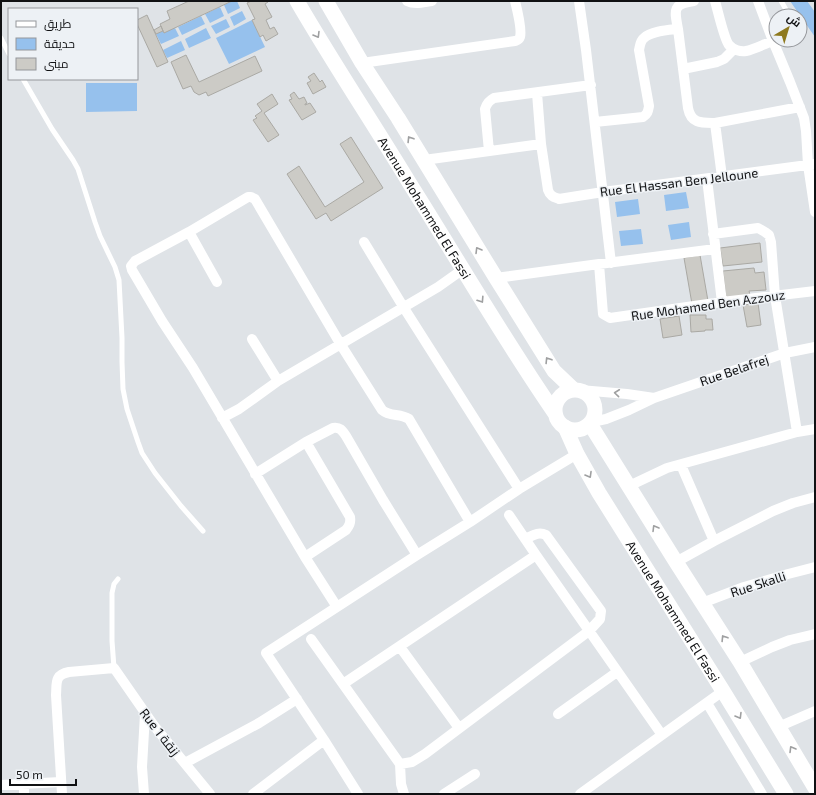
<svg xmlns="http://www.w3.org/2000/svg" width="816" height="795" font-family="'Exo 2',Cairo,sans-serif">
<rect width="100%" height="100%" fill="#dfe3e7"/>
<path fill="#96c1ed" d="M232,1H237L240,8L228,14L224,5Z
M790,1H807L815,12V37Z
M220,7L224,16L210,23L205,14Z
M242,11L246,19L234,26L230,17Z
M201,16L205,24L182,35L178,27Z
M226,19L230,27L216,34L211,26Z
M252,20L265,47L229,64L216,38Z
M175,28L179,36L161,44L156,34L163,31Z
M206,28L211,38L189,48L185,39Z
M181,41L185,50L167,58L163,50Z
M86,83H137V111L86,112Z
M686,192L689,208L666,211L664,195Z
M638,199L640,214L617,217L615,202Z
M689,222L691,237L671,240L668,225Z
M641,229L643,244L621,246L619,231Z"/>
<path fill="#cccbc6" stroke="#aaa9a4" d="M189,1H232L164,33L160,24L170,19L167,11Z
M251,1H268V2L265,4L272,17L266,20L270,29L274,27L278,34L266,41L263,35L260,37L252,20L255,19L247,3Z
M147,15L168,62L157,67L137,24V20Z
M161,26L163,31L156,34L154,30Z
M186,55L199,82L255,56L262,71L208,96L206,92L199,95L194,92L191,86L183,89L171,62Z
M314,73L320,82L322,80L326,87L313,94L307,83L311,81L308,77Z
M294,92L299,99L304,97L307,103L305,104V105L310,103L316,112L302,120L289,100L292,99L290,95Z
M272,94L278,104L264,113L279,135L268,142L253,120L257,118L255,116L262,111L257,104Z
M351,137L383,188L331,221L326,213L316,219L287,174L299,166L325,207L364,182L340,144Z
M760,243L762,262L723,266L720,248Z
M700,255L708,301L692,304L684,258Z
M754,268L755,273L764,272L766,290L749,291L750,295L726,298L723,271Z
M758,303L761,325L747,327L743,305Z
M690,315H706V319H712L713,330H705V331L691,332Z
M679,316L682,335L663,338L660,319Z"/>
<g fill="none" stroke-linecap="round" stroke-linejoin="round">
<path stroke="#fff" stroke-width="5" d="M781,1L788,13V16
M1,38L9,54
M23,79L52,129L73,160L78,169L95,222L100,236L115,267L119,280L122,338V362L123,389L127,409L138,442L142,453L155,473L181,506L203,531
M114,668L112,641V593L114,584L118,579"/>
<path stroke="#fff" stroke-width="10" d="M407,1C415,5 424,2 432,1
M579,1L586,50L611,263
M694,1C673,4 674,9 678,29L688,108C691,124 702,123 715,123L800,107
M715,1C718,11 724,39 729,45C733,50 741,52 746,51C755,49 764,44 773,41
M758,1L773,41L790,82L804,118L806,131L808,165L815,212
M362,63L515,41C518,40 519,40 520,37C522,30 517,9 515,1
M683,69L717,62L724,59L734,49
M537,93L541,144L548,190C550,196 554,197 559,199L603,192L815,164
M595,122L643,117C648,114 648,111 649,106L639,50C640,46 640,41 644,38C651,31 669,30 678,29
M715,123L722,177
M489,151L485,109C487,103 489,101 494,98L591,85
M424,160L541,144
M707,179L722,302
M189,232L217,282
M713,234L758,228L765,232L769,235L771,242L775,296L797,432
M364,242L404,308L519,489
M599,264L603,314L610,318L722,302L815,291
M496,278L599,264L715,249
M252,339L278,381
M580,390L627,394L654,398
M222,418L239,409L278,381L438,287L462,270
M592,422L606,419L629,410L654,398L785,353L815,347
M681,465L714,541
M255,474L306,442L333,428C340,427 342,430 346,436L383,500L417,555
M629,486L667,468L797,432L815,429
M509,515L536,555L662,735
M305,557L346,530C349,526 351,523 350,517L306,442
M676,562L714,541L773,511L793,503L815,497
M702,603L744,587L788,574L815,567
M337,607L305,557L193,368L162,321L132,270L131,266L135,261L189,232L248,197H251L255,199L341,345L382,410C390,417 400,413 409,419L470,522
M311,639L400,764L401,784L404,794
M400,647L459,728
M740,662L772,647L790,640L815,634
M343,684L536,555
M707,703L762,794
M558,714L617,672
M778,727L815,711
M185,763L259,723L297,699
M400,764L412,762L425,754L589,631L600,619L601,611L546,535C538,531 532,536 525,539
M1,785L61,782
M24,794V783
M62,794L56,695C57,683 54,675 69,672L114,668L155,727L210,794
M144,794L142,767L145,714
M253,794L324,740
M358,794L324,740L266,653L417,555L470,522L519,489L577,454
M444,794L475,774
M580,794L723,691"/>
<g stroke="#fff" stroke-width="15">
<path id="s1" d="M297,1C333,63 373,123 410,184C458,260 503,338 554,412"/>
<path d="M326,1L362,63L398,118L496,278L554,371L573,389"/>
<circle cx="575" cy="410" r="20"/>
<path d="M590,424L676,562L740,662L815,788"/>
<path id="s2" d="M565,427L577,454L599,493L723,691L786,794"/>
</g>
</g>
<defs><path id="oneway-chevron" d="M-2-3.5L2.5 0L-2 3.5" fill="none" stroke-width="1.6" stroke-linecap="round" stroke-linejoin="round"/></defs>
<g stroke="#9fa0a1">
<use href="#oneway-chevron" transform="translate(317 35) rotate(59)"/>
<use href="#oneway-chevron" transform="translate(410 139) rotate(-122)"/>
<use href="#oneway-chevron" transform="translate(478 250) rotate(-121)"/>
<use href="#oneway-chevron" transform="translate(481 300) rotate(57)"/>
<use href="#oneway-chevron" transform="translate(548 360) rotate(-122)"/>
<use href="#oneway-chevron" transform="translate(617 393) rotate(-174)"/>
<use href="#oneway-chevron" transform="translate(589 475) rotate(60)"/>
<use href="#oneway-chevron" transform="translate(655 528) rotate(-121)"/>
<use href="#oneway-chevron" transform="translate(724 638) rotate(-122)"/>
<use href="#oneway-chevron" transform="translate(739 716) rotate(59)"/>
<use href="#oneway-chevron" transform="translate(792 749) rotate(-121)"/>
</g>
<g text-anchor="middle" stroke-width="3" stroke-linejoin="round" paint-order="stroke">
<g font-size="13" fill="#101113" stroke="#edf1f5">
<text transform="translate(679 182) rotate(-7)" y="5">Rue El Hassan Ben Jelloune</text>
<text dy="5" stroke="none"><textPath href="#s1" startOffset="243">Avenue Mohammed El Fassi</textPath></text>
<text transform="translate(708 305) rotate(-8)" y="5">Rue Mohamed Ben Azzouz</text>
<text transform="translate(734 370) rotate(-19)" y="5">Rue Belafrej</text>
<text transform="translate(758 584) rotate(-18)" y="5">Rue Skalli</text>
<text dy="5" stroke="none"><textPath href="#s2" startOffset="214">Avenue Mohammed El Fassi</textPath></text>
<text transform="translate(160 732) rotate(52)" y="5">Rue 1 زنقة</text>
</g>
</g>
<rect width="816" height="795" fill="none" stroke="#101113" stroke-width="4"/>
<rect x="8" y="8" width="130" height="72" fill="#edf1f5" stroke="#95979b"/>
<rect x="16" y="21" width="20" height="6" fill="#ffffff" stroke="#95979b"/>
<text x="44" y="28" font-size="12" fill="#101113">طريق</text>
<rect x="16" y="38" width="20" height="12" fill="#96c1ed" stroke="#95979b"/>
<text x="44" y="48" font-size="12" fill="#101113">حديقة</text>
<rect x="16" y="58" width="20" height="12" fill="#cccbc6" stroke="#95979b"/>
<text x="44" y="68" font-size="12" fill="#101113">مبنى</text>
<g transform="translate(788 28) rotate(38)"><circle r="19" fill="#edf1f5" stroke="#95979b"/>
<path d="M0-3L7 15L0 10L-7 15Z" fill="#8e791e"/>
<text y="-6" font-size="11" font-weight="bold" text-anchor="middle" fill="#101113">ش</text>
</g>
<path d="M10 779v6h66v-6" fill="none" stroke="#101113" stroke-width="2"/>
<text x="16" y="779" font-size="12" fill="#101113" stroke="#edf1f5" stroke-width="3" paint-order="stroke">50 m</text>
</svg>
